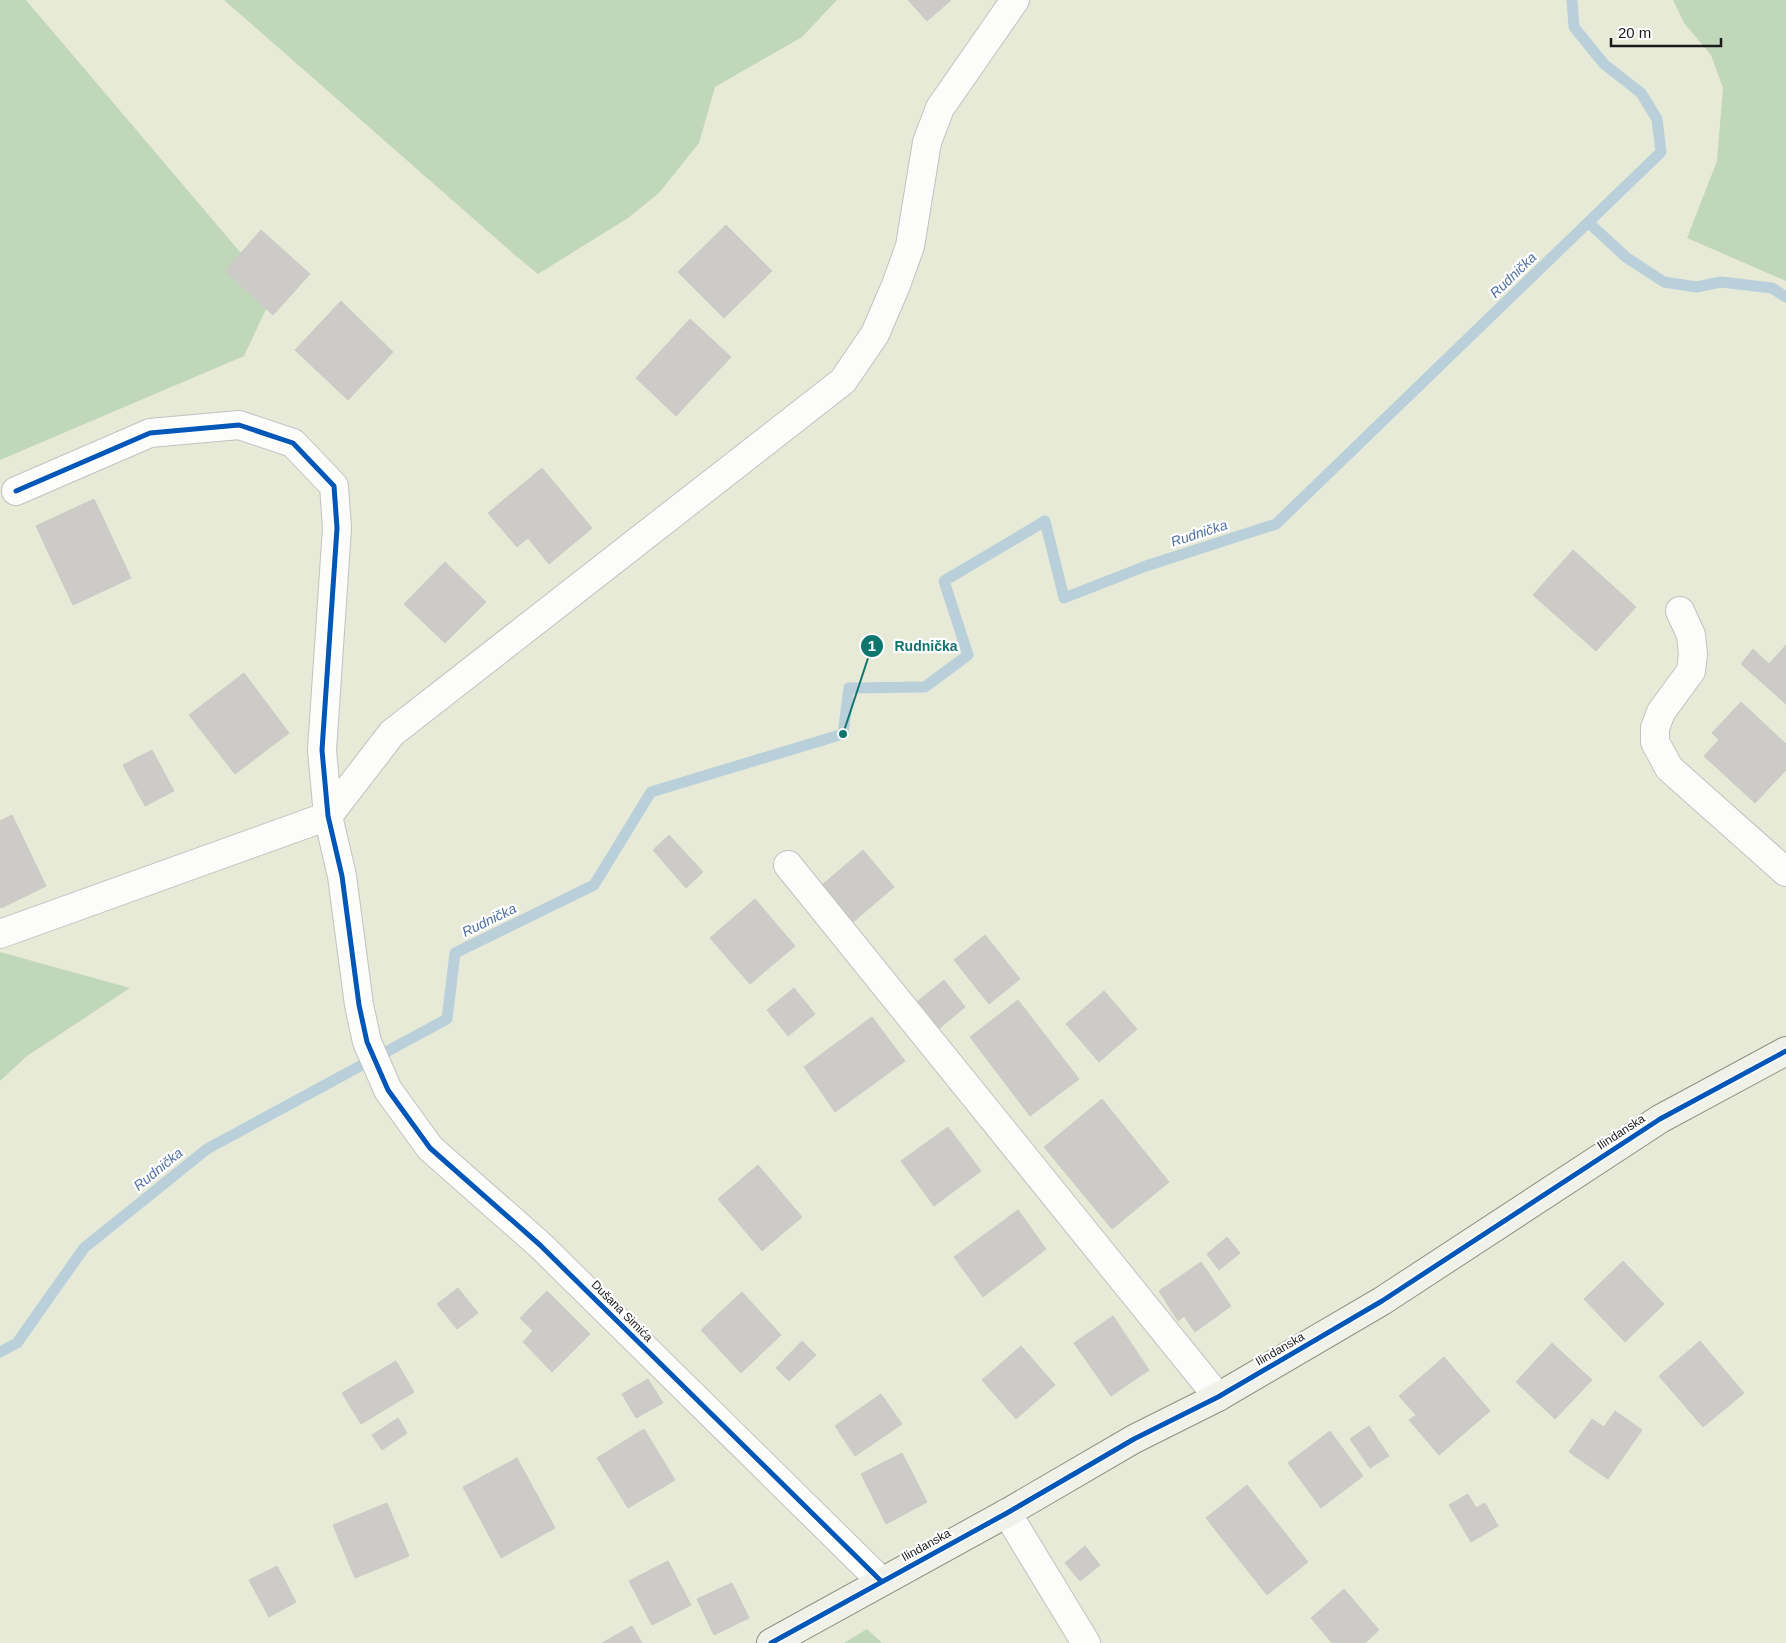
<svg xmlns="http://www.w3.org/2000/svg" width="1786" height="1643" font-family="Arial,sans-serif">
<rect width="100%" height="100%" fill="#e9e9e4"/>
<path fill="#e7ead7" d="M0,0H1786V1643H0Z"/>
<path fill="#c1d7ba" d="M0,0H26L274,292L244,356L0,460Z
M224,0H837L802,37L715,87L699,143L659,193L628,218L538,274L516,256Z
M1673,0H1786V281L1687,238L1717,161L1723,88L1711,55L1684,23Z
M0,952L130,988L27,1056L0,1081Z
M867,1629L882,1643H844Z"/>
<g fill="none" stroke-linecap="round" stroke-linejoin="round">
<path stroke="#b9d0db" stroke-width="11" d="M1589,223L1627,258L1664,282L1696,287L1721,282L1772,288L1786,297
M0,1352L17,1343L84,1248L207,1149L447,1019L455,953L594,885L651,792L843,734L849,688L925,687L968,655L944,581L1045,521L1064,598L1146,566L1276,524L1661,152L1657,119L1641,93L1604,64L1574,27L1572,0"/>
</g>
<path fill="#cccbc7" stroke="#cccac6" d="M908,0H951L927,21Z
M726,225L772,271L724,318L678,272Z
M261,230L310,274L273,315L225,271Z
M341,301L393,352L348,400L295,350Z
M690,319L731,357L676,416L636,378Z
M542,468L592,528L549,564L528,538L517,547L488,513Z
M94,499L131,578L73,605L36,526Z
M1573,550L1636,607L1596,651L1533,595Z
M445,562L486,602L445,643L404,604Z
M1786,645V704L1741,664L1753,649L1769,664Z
M244,673L289,733L235,774L189,715Z
M1741,702L1786,744V770L1755,803L1704,756L1719,740L1712,733Z
M152,750L174,791L145,806L123,765Z
M12,815L46,886L1,908L0,905V821Z
M669,835L703,872L686,888L653,850Z
M863,850L894,887L853,922L822,885Z
M755,899L795,946L750,984L710,938Z
M985,935L1020,979L989,1004L954,960Z
M944,980L965,1007L935,1032L913,1005Z
M794,988L815,1014L788,1036L767,1010Z
M1104,991L1137,1029L1099,1062L1066,1024Z
M1018,1000L1079,1079L1030,1116L970,1037Z
M872,1017L905,1061L835,1112L804,1067Z
M1102,1099L1169,1182L1112,1229L1044,1147Z
M948,1127L981,1171L934,1206L901,1161Z
M758,1165L802,1217L762,1251L718,1199Z
M1018,1210L1046,1249L983,1297L954,1257Z
M1227,1237L1240,1253L1219,1270L1207,1254Z
M1623,1261L1664,1304L1625,1342L1584,1299Z
M1201,1262L1231,1306L1195,1332L1184,1316L1178,1321L1159,1291Z
M458,1288L478,1313L457,1329L437,1304Z
M547,1291L590,1334L552,1372L523,1342L533,1331L520,1318Z
M742,1292L781,1335L741,1373L701,1330Z
M1113,1316L1149,1370L1111,1396L1074,1343Z
M802,1341L816,1355L789,1381L776,1368Z
M1700,1341L1744,1393L1703,1427L1659,1376Z
M1552,1343L1592,1380L1555,1419L1516,1382Z
M1021,1346L1055,1385L1016,1419L982,1380Z
M1444,1357L1490,1411L1439,1455L1409,1420L1416,1415L1399,1396Z
M396,1361L414,1392L361,1424L342,1393Z
M648,1379L663,1403L636,1418L622,1394Z
M881,1394L902,1424L855,1456L835,1426Z
M1615,1411L1642,1430L1608,1479L1569,1452L1592,1419L1604,1427Z
M398,1418L407,1433L382,1450L372,1435Z
M1369,1426L1389,1456L1370,1468L1350,1439Z
M644,1429L675,1480L628,1508L597,1458Z
M1330,1431L1363,1476L1321,1508L1288,1463Z
M902,1453L927,1502L886,1524L861,1474Z
M517,1458L555,1528L501,1558L463,1487Z
M1247,1485L1308,1562L1267,1595L1206,1518Z
M1468,1494L1476,1508L1485,1503L1498,1526L1471,1542L1449,1505Z
M387,1503L409,1556L355,1578L333,1525Z
M1085,1546L1100,1565L1080,1581L1065,1563Z
M668,1561L691,1605L652,1625L629,1581Z
M277,1566L296,1602L269,1617L249,1580Z
M732,1583L749,1618L714,1635L697,1599Z
M1344,1589L1379,1630L1365,1643H1332L1311,1618Z
M632,1626L642,1643H602Z"/>
<g fill="none" stroke-linecap="round" stroke-linejoin="round">
<g stroke="#c2c2c0" stroke-width="30">
<path id="street" d="M16,491L150,433L239,425L293,443L334,486L337,528L322,750L328,816L342,876L359,1005L367,1042L388,1090L430,1148L540,1245L881,1581
M1680,611L1691,635L1693,654L1691,671L1661,712L1655,728V742L1669,768L1786,872
M788,865L1218,1397
M0,934L328,816L392,733L843,381L875,334L896,285L910,246L927,142L940,108L1015,0
M1007,1513L1086,1643"/>
</g>
<g stroke="#8e927e" stroke-width="30">
<path id="secondary" d="M771,1643L1007,1513L1134,1439L1218,1397L1382,1301L1660,1119L1786,1051"/>
</g>
<use href="#street" stroke="#fcfcfb" stroke-width="28"/>
<use href="#secondary" stroke="#f0f2e9" stroke-width="28"/>
<g stroke="#fff" stroke-width="8">
<path id="cycleway" d="M16,491L150,433L239,425L293,443L334,486L337,528L322,750L328,816L342,876L359,1005L367,1042L388,1090L430,1148L540,1245L881,1581
M771,1643L1007,1513L1134,1439L1218,1397L1382,1301L1660,1119L1786,1051"/>
</g>
<use href="#cycleway" stroke="#0057b8" stroke-width="5"/>
</g>
<g text-anchor="middle" stroke-width="4.5" stroke-linejoin="round" paint-order="stroke">
<g font-size="12" fill="#1b1b1b" stroke="#fff">
<text transform="translate(1621 1132) rotate(-33)" y="4">Ilindanska</text>
<text transform="translate(622 1311) rotate(45)" y="4">Dušana Simića</text>
<text transform="translate(1280 1349) rotate(-30)" y="4">Ilindanska</text>
<text transform="translate(926 1545) rotate(-29)" y="4">Ilindanska</text>
</g>
<g font-size="14" font-style="italic" fill="#4f6fa3" stroke="#fff">
<text transform="translate(1513 275) rotate(-44)" y="5">Rudnička</text>
<text transform="translate(1199 533) rotate(-18)" y="5">Rudnička</text>
<text transform="translate(489 920) rotate(-26)" y="5">Rudnička</text>
<text transform="translate(158 1169) rotate(-39)" y="5">Rudnička</text>
</g>
</g>
<path fill="none" stroke="#0f766e" stroke-width="2" d="M843 734L872 646"/>
<g fill="#0f766e" stroke="#fff" stroke-width="2">
<circle cx="843" cy="734" r="5"/>
<circle cx="872" cy="646" r="12"/>
</g>
<g font-size="15" text-anchor="middle" font-weight="bold" fill="#fff">
<text x="872" y="651">1</text>
</g>
<g font-size="14" text-anchor="middle" font-weight="bold" fill="#0f766e" stroke="#fff" stroke-width="4.5" stroke-linejoin="round" paint-order="stroke">
<text x="926" y="651">Rudnička</text>
</g>
<path d="M1611 38v8h110v-8" fill="none" stroke="#1b1b1b" stroke-width="2.5"/>
<text x="1618" y="38" font-size="15" fill="#1b1b1b" stroke="#ffffff" stroke-width="4" paint-order="stroke">20 m</text>
</svg>
